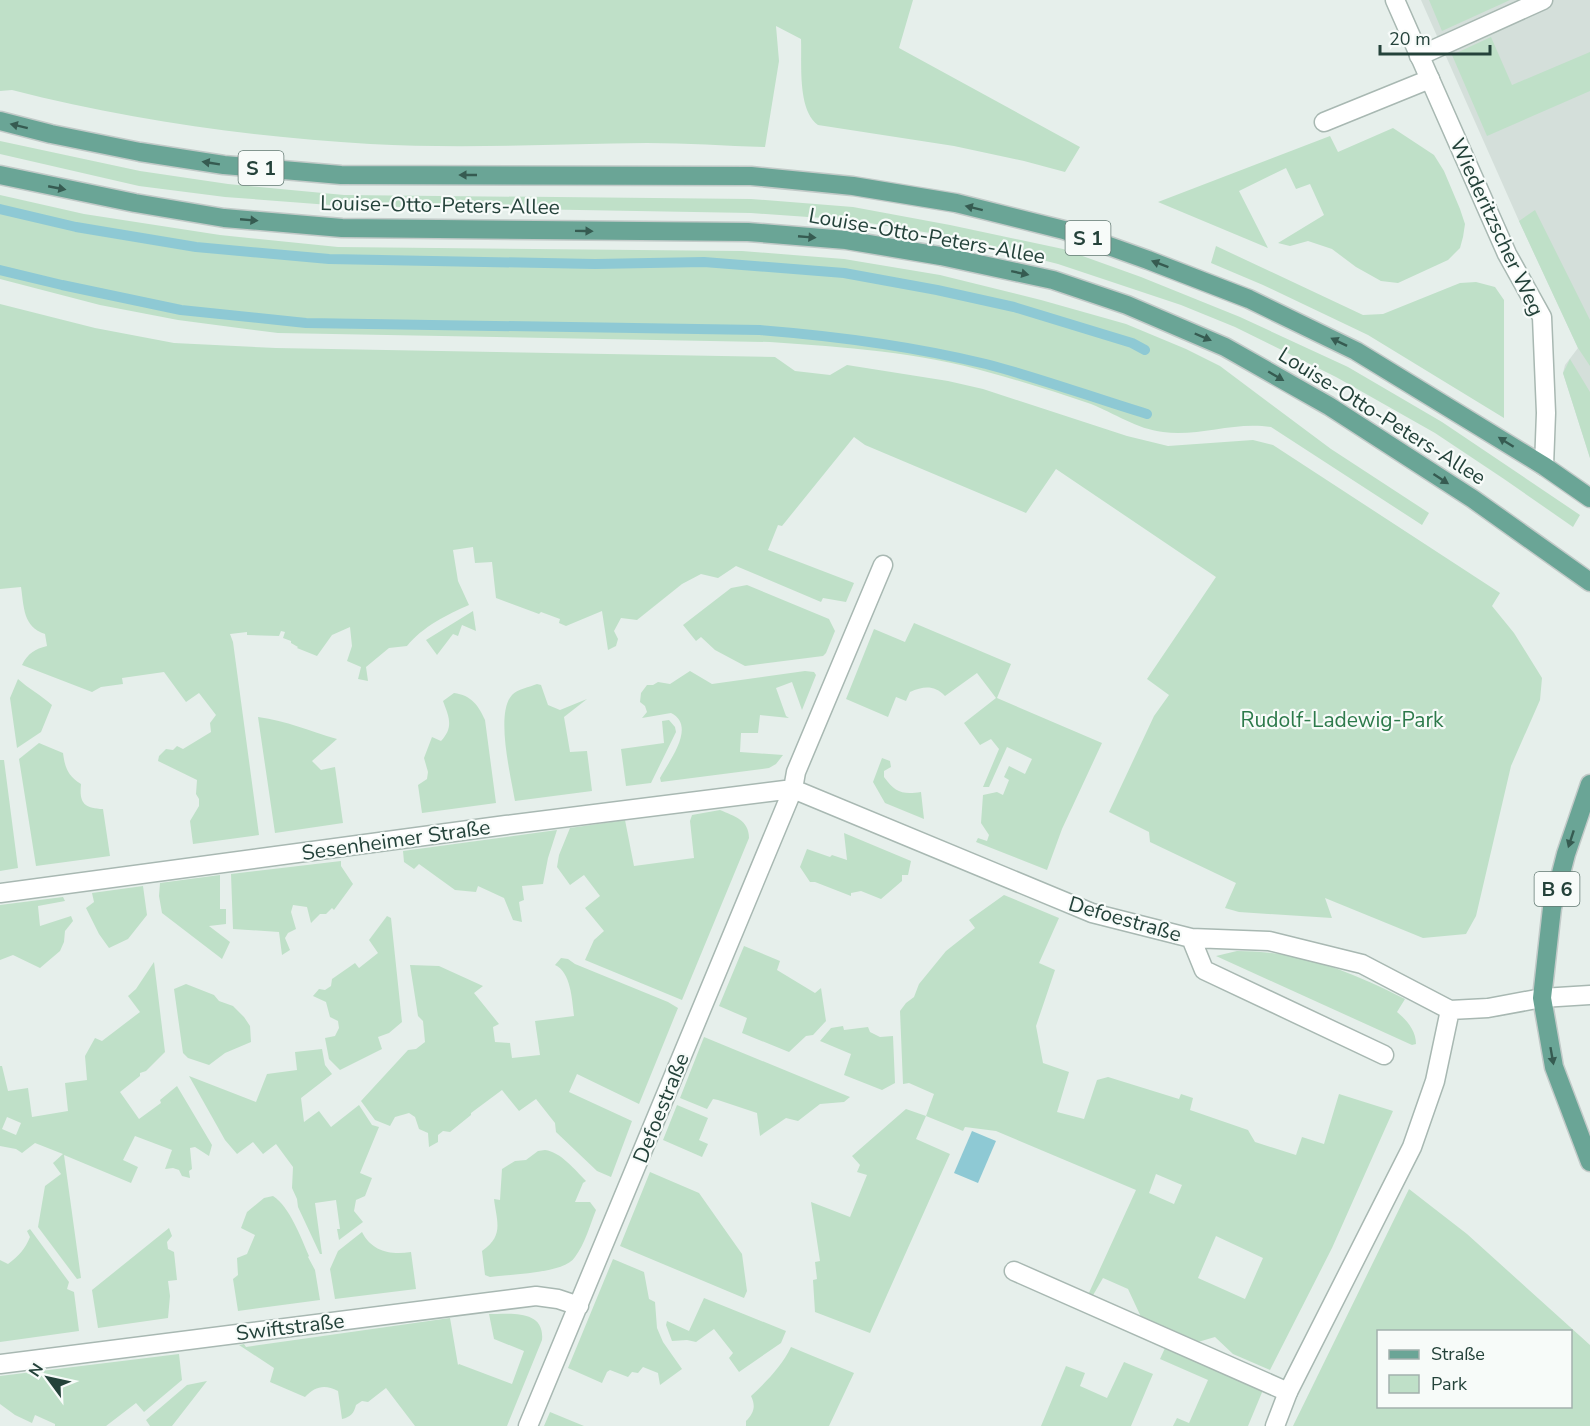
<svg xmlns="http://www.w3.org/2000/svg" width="1590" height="1426" font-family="'Nunito Sans',sans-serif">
<rect width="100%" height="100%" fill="#e6efeb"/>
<path fill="#d4dfda" d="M1421,0H1590V458L1563,373L1565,365L1578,348L1519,221Z"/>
<path fill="#bfe0c8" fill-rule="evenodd" d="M0,0H913L899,48L1080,147L1065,172L1024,161L954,146L818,125C797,110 802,63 801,39L776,26L779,61L765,147C726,146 687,143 647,143C555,144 463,149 370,144C249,137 129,120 12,90L0,91Z
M1429,0H1510L1442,31Z
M1491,37L1512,85L1590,52V91L1487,136L1452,55Z
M1393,128L1434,155L1444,171L1460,209L1465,224L1463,237L1460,248L1448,260L1398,283L1381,281L1356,267L1332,249L1308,241L1290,246L1278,243L1324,215L1310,184L1296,189L1286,168L1239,191L1268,248L1158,202L1330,136L1338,152Z
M0,141L140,171L228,184L344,195L751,199L853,207L950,225L1063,249L1141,277L1240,317L1348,367L1442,422L1580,515L1573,527L1504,479L1435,433L1336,377L1235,327L1181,305L1058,264L948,236L851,220L751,213L343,206L225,197L139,186L0,154Z
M0,195L84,214L220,235L338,247L742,251L844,259L940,275L1041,300L1126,324L1186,349L1220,366L1331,449L1429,513L1422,525L1271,427C1234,421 1199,437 1163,432C1137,429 1114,413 1091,404C1058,393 1024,382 991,373C919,352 844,347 770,342L278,333L178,320L100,305L0,279Z
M1535,210L1590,320V366L1578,348L1519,221Z
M1216,246L1363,315L1383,314L1460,283L1476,282L1495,287L1504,300V418L1368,335L1263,285L1211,263Z
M0,304L95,328L174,343L276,348L775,357L795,371L830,375L847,365L948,381L983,389L1127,436L1168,446L1253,440L1273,445L1500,593L1492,606L1514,633L1542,678L1540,700L1511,766L1476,916L1466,934L1423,938L1325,898L1332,918L1239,912L1225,908L1236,883L1150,842L1149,832L1109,812L1154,716L1169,695L1147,679L1216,577L1056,469L1026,513L865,445L854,437L782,526L778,525L768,550L854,583L846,602L823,598L821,602L736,566L718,578L701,574L682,584L637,620L621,618L614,631L618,639L616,646L608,650L602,611L566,626L559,623L560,619L541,612L539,614L496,598L492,562L475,563L473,547L453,550L458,581L469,605C448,614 422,627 407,646L389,648L366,667L368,681L358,679L361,667L347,661L352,646L350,627L332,635L317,656L297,648L298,647L291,643V641L283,638L285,632L281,631L279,636L247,635V632L230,634L233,642L259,835L193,844L190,821L199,806V799L196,794L197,780L158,761L159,756L166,749L173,750L177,746L183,749L211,732L210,723L216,715L199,693L186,702L164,672L122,678L123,684L101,687L92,692L22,665C28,653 35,649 47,646L45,634C23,627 24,607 21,587L0,589Z
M1570,359L1590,392V458L1563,373Z
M747,585L829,619L835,631L826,653L823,656L745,666L715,650L701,637L696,641L683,625L731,588Z
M473,611L476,631L462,625L458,636L453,634L437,655L426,640Z
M914,623L1011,664L997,698L1102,743L1062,829L1047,870L976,842L978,838L987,841L989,835L981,823L983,795L997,792L1003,795L1009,780L1004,777L1009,766L1025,774L1032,759L1007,747L989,787H983L999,749L991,739L980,745L964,723L996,698L977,673L945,696C934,685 924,686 910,692L906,701L896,697L888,717L846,699L874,629L905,642Z
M690,671L712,684L805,671L814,672L816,675L802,710L792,682L776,688L786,716L789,718L760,715L758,733H741L740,752L783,755L776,764L769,768L661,782L660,778C669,761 697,726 671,713L642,718L647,712L645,706L640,702L641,693L647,685H653L658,682L670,684Z
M18,679C29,689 41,695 52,705L41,732L17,748L10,698Z
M537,684L541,685L548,705L560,710L587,699L564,717L570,752L587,751L592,791L515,801C511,777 495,713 512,695C517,689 530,687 537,684Z
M454,693C471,695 479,706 485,720L496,803L422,813L418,785L427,779L428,772L424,758L432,737L441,741C454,727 449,717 443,701Z
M258,717C287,721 309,731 337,739L312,761L321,770L335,767L343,823L275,833Z
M669,720L675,727L676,732L651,783L626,786L621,749L664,743L662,721Z
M39,743L63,753C65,768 68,776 81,784C79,803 84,808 103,809L110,856L36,866L19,759Z
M882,758L890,761L891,767L884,771V777C895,792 902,795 921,792L924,819L885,803L873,782Z
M0,760H4L18,868L0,871Z
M720,810C734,816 749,820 749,838L682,1000L585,960L594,940L604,931L585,908L600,896L584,875L570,885L557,867L559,855L570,828L625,820L634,866L694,858L690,821L692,815Z
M557,830L548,858L543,884L522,886L524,900L519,902L522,922L513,920L504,898L478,886L476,892L455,890L419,864L414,869L404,862L403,851Z
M844,833L911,861L908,875H902V881L881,899L861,891L851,893V896L815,882H810L800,867L807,849L830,857L832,855L847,860Z
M341,861V866L353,884L334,910L332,908L326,914H320L311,923L307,907L293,905L291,912L296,929L288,933L285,938L290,950L282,955L279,932L233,929L231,874Z
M220,875V909H226V924L209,926L230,942L222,959L162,913L159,896L160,883Z
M143,886L147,915L128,939L109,948L99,934L86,908L94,902L92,893Z
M1004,895L1059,918L1039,963L1055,970L1036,1026L1043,1063L1069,1072L1057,1112L1084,1119L1097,1080L1108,1077L1179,1099L1181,1094L1193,1098L1190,1110L1248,1130L1255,1142L1296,1155L1302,1137L1324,1144L1339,1094L1393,1111L1332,1248L1270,1370L1233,1354L1215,1337L1198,1342L1142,1319L1128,1289L1103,1278L1092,1297L1088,1295L1136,1190L996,1131L965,1127L963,1131L926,1116L916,1139L950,1154L870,1333L815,1312L813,1280L817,1279L815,1262L820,1261L811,1202L850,1217L867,1175L857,1172L860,1165L852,1156L906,1109L926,1116L934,1094L909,1083L903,1084L900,1011L906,1003L914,997L919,984L946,951L975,928L969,920ZM1156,1174L1182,1185L1174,1204L1149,1193ZM1216,1236L1263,1258L1245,1299L1198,1278Z
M63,897L65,901L38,906L40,926L71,916L73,921L65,931L64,942L60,951L40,968L13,955L0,960V905Z
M387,916L391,918L402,1022L389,1033L378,1037L382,1049L340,1070L329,1059L325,1038L335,1036L339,1028L338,1021L330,1017L326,1002L313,996L319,989L325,990L331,986L332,979L355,963L359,968L378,953L369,940Z
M744,946L780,961L777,970L815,993L821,988L826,1021L813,1035L806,1036L789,1052L742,1033L747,1018L719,1006Z
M1237,951C1301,951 1349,971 1405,999L1397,1012C1407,1020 1416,1031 1416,1044L1412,1045L1216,956Z
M561,958L568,959L575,964L668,1002L678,1008L639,1104L577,1074L569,1092L632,1121L611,1177L597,1171L556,1132L555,1123L536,1099L519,1111L502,1090L471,1113V1115L450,1132L443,1131L438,1135V1142L429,1147L428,1133L419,1129L415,1117L409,1113L395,1117L390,1126L375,1120L361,1101L408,1050L416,1049L425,1042L423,1021L418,1016L410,965L439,966L483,986L474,993L499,1024L493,1027L495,1042L510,1043L512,1058L540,1055L535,1021L574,1016C572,1000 571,972 555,965Z
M154,962L165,1052L146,1071L140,1073V1076L120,1092L139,1119L161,1103L160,1100L177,1086L212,1145L209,1156L195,1147L190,1148L192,1169L189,1171L190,1178L182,1176L179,1170L173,1168L165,1169L172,1150L135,1136L123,1160L138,1167L131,1183L64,1155L81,1278L77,1279L38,1227L45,1186L61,1174L53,1163L63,1154L35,1143L22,1153L16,1149L0,1146V1066H2L8,1091L28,1088L32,1117L68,1111L65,1083L87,1080L85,1056L95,1038L102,1041L140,1012L128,996L136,989ZM7,1117L21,1123L16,1135L2,1129Z
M186,984L214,995L219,1001L233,1006L244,1017L250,1026L251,1042L225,1053L209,1065L188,1058L183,1053L174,989Z
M843,1026L844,1030L868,1027L870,1032L880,1037L893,1036L895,1083L882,1090L844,1075L851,1054L820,1041L831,1028Z
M704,1037L850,1097L844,1102L820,1104L798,1121L786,1118L760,1136L757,1113L718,1100L713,1099L707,1109L680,1098Z
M322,1049L325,1065L332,1074L301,1098L304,1122L319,1111L331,1127L359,1105L372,1125L379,1127L360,1173L372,1178L365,1196L356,1200L354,1211L363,1222L339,1240L337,1229H340L336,1200L315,1203L322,1254H320L298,1207L297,1199L292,1188L293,1167L276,1144L263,1154L253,1142L237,1154L225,1140L189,1076L256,1102L267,1074L297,1070L295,1052Z
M677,1105L708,1118L699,1140L708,1144L702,1157L663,1140Z
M545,1150C561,1152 575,1170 586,1181L583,1183L575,1202H590L596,1210C590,1225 585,1244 575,1257C564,1274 510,1274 490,1277L485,1275L482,1251C504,1235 497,1223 494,1199L500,1200L502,1169L515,1161L526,1160L538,1151Z
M650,1172L699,1193L742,1254L747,1291L744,1298L620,1246Z
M1409,1189L1467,1234L1590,1345V1426H1293ZM1378,1332H1570V1406H1378Z
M273,1196C290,1207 301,1238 309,1256L308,1257L315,1270L320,1300L238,1311L233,1279L238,1275L237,1258L247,1254L255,1235L241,1228L247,1212L264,1198Z
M169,1228L172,1236L167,1242L168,1249L174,1252L177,1280L168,1281L170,1296L168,1318L98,1328L92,1290Z
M30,1229L69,1282L67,1289L74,1292L79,1331L0,1342V1260L8,1264C19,1256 25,1249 30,1237L27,1231Z
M362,1232C372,1252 391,1255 411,1252L416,1289L335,1299L330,1269L338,1251Z
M613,1259L644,1272L649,1299L655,1302L657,1328L663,1342L682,1369L660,1385L658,1373L643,1367L638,1373L632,1372L628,1377L610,1370L607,1372L602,1383L568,1368Z
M704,1298L786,1331L781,1343L739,1372L729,1358L733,1353L714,1329L696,1342L687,1340L672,1341L666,1325L667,1321L689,1331Z
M489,1314C510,1314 545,1309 542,1340L507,1426H415L386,1388L368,1402L362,1401L356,1405C354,1413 351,1417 342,1419L338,1391C325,1384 315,1386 305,1397L270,1382L274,1368L239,1345L244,1344L246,1347L450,1318L458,1365L459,1364L512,1384L524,1351L494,1339Z
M791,1347L854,1373L829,1426H746V1421C754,1413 756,1406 751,1396C766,1382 782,1366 791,1347Z
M1165,1348L1263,1390L1248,1426H1173L1177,1418L1189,1423L1208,1380L1160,1359Z
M179,1354L182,1380L144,1412L136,1403L106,1426H55V1424L35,1415L32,1423L15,1415L0,1404V1376Z
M1124,1362L1153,1374L1131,1426H1041L1066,1366L1085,1373L1080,1386L1107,1398Z
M207,1381L172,1426H150L146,1420L187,1385Z
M550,1412L584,1426H544Z"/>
<path fill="#8ec9d4" d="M972,1131L996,1141L978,1183L954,1173Z"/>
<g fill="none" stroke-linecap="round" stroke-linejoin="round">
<path stroke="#8ec9d4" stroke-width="10" d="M0,209L76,227L196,247L329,259L595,264L704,262L844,273L937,290L1014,307L1132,343L1145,350
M0,270L62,285L181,310L306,323L760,330C836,336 912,346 986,364C1040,378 1094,398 1147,414"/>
<g stroke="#a8b8b2" stroke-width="21">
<path id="service" d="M1419,56L1543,0
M1324,122L1430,79
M1014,1271L1288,1392"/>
</g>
<g stroke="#a8b8b2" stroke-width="21">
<path id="minor" d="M1395,0L1507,254L1542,317L1546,413L1544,466
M0,893L506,825L793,789L1092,913L1191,938L1269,941L1362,964L1450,1010
M1191,938L1204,970L1384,1055
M1450,1010L1488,1008L1542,998L1590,995
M0,1364L536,1296L558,1299L579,1306
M528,1426L793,789L796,772L883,565
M1275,1426L1288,1392L1412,1147L1435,1081L1450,1010"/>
</g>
<g stroke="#c2cac8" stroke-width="21">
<path id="primary" d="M0,121L51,134L140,152L224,165L341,175L751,176L853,186L956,203L1064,230L1148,260L1249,299L1356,351L1544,466L1590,498
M0,175L135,203L224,218L342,228L748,232L846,240L941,256L1053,280L1127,305L1225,347L1329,406L1473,499L1590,582
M1590,784L1566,854L1552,908L1542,998L1554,1067L1590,1162"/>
</g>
<use href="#service" stroke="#fff" stroke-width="18"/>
<use href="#minor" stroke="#fff" stroke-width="18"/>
<use href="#primary" stroke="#6aa596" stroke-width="18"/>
</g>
<defs><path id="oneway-solid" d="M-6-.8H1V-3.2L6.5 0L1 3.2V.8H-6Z" transform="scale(1.5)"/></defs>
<g fill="#365b51">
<use href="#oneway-solid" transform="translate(19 126) rotate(-166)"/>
<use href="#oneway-solid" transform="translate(211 163) rotate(-171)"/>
<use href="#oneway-solid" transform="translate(468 175) rotate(-180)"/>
<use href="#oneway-solid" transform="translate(57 188) rotate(11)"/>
<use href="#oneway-solid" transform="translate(974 208) rotate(-166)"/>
<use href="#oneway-solid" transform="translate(249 220) rotate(5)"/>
<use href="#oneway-solid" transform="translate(584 231) rotate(1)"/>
<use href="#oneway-solid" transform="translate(807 237) rotate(5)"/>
<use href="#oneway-solid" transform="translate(1160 264) rotate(-159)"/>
<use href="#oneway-solid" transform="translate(1020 273) rotate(12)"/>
<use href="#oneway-solid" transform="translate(1203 337) rotate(23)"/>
<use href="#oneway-solid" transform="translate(1339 342) rotate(-154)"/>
<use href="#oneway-solid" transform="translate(1276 376) rotate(30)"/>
<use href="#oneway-solid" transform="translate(1506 442) rotate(-148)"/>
<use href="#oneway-solid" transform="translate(1441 479) rotate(33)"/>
<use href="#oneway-solid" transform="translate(1571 839) rotate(108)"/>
<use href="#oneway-solid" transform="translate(1552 1056) rotate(80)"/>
</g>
<g text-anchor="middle" stroke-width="4.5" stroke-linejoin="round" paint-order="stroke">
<g fill="#f7fbf9" stroke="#637a73" stroke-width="1.5">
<rect x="238.5" y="151" width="45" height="34" rx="4.5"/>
<rect x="1065.5" y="221" width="45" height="34" rx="4.5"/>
<rect x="1534.5" y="872" width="45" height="34" rx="4.5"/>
</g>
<g font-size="20" font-weight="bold" fill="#24423a">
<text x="261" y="175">S 1</text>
<text x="1088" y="245">S 1</text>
<text x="1557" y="896">B 6</text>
</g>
<g font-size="21" fill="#24423a" stroke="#f7fbf9">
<text transform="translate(440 205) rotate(1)" y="7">Louise-Otto-Peters-Allee</text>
<text transform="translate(1497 227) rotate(65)" y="7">Wiederitzscher Weg</text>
<text transform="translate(927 236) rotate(10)" y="7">Louise-Otto-Peters-Allee</text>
<text transform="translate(1382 416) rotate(32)" y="7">Louise-Otto-Peters-Allee</text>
<text transform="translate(396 840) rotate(-8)" y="7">Sesenheimer Straße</text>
<text transform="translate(1125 919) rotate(16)" y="7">Defoestraße</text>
<text transform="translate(661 1108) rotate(-68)" y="7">Defoestraße</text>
<text transform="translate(290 1327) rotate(-7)" y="7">Swiftstraße</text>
</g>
<g font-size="21" fill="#2d7a4b" stroke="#f7fbf9">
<text x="1342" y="727">Rudolf-Ladewig-Park</text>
</g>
</g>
<rect x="1377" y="1330" width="195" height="78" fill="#f7fbf9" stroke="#a3b1ad" stroke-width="1.5"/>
<rect x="1389" y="1350" width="30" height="9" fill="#6aa596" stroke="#a3b1ad" stroke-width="1.5"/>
<text x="1431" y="1360" font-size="18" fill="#24423a">Straße</text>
<rect x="1389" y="1375" width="30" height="18" fill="#bfe0c8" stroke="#a3b1ad" stroke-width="1.5"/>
<text x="1431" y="1390" font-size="18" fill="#24423a">Park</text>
<g transform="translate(48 1378) rotate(303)" stroke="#f7fbf9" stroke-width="4.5" paint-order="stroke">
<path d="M0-4.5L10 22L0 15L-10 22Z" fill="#24423a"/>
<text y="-9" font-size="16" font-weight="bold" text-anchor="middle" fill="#24423a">N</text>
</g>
<path d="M1380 45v9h110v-9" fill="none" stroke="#24423a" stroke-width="3"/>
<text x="1389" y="45" font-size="18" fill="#24423a" stroke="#f7fbf9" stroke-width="4.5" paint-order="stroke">20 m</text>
</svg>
